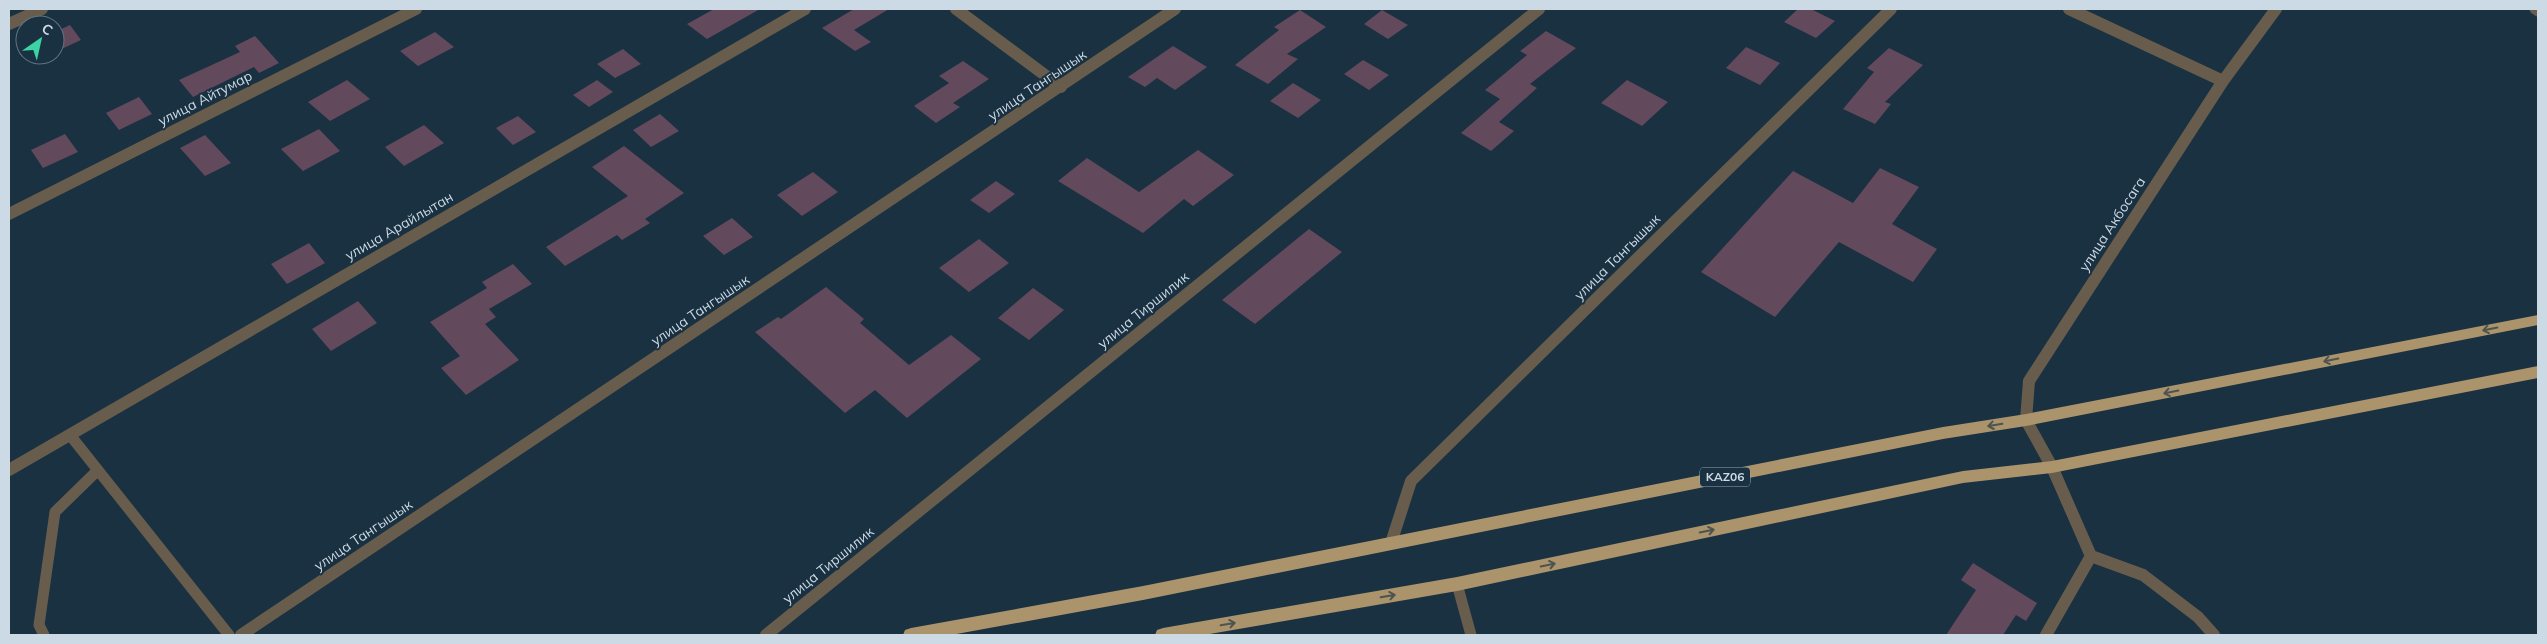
<svg xmlns="http://www.w3.org/2000/svg" width="2547" height="644" font-family="Mulish,sans-serif">
<rect width="100%" height="100%" fill="#1a3142"/>
<path fill="#62495b" d="M714,9H760L707,39L687,24Z
M854,9H889L854,30L871,42L855,51L822,28Z
M1798,9H1811L1835,21L1816,38L1784,22Z
M1300,10L1326,27L1287,54L1298,59L1268,84L1235,65L1279,30L1274,27Z
M1382,10L1408,25L1388,39L1364,24Z
M70,25L81,40L55,52V32Z
M1546,31L1576,48L1530,84L1537,88L1499,122L1514,131L1491,151L1461,133L1500,99L1485,90L1527,55L1520,51Z
M435,32L454,47L418,66L400,51Z
M255,36L279,63L259,73L254,67L193,97L179,80L240,52L235,46Z
M1173,46L1207,67L1175,90L1157,78L1145,87L1128,77Z
M1746,47L1780,63L1760,85L1726,68Z
M1889,48L1923,65L1885,102L1891,104L1875,124L1843,109L1874,72L1867,68Z
M623,49L641,64L615,78L597,64Z
M1363,60L1389,75L1369,90L1344,74Z
M963,61L989,79L953,103L960,107L936,123L914,106L949,83L939,76Z
M347,80L370,99L330,121L308,102Z
M597,80L613,92L589,107L573,95Z
M1627,80L1668,102L1642,126L1601,103Z
M1293,83L1321,100L1298,118L1270,101Z
M139,97L152,114L119,130L106,113Z
M660,114L679,131L651,147L633,130Z
M518,116L536,132L513,145L496,128Z
M424,125L444,143L404,166L385,147Z
M319,129L340,151L303,171L281,149Z
M65,134L78,152L43,168L31,150Z
M205,135L231,163L205,176L180,148Z
M624,146L684,193L645,219L650,223L622,240L617,235L565,266L546,247L628,196L592,167Z
M1198,150L1234,175L1193,206L1184,199L1143,233L1058,181L1087,158L1139,192Z
M1880,168L1919,187L1892,224L1937,249L1913,282L1839,242L1775,317L1701,272L1793,171L1853,203Z
M813,172L838,192L802,216L777,195Z
M996,181L1015,194L989,213L970,200Z
M732,218L753,237L724,255L703,236Z
M1309,229L1342,252L1255,324L1222,300Z
M979,239L1009,263L969,292L939,268Z
M309,243L325,263L287,284L271,264Z
M513,264L532,284L489,309L496,317L485,324L519,360L466,395L441,368L460,356L430,322L487,288L482,282Z
M826,287L864,319L860,323L909,365L951,335L981,359L907,418L875,390L845,413L755,332L778,317L781,319Z
M1033,288L1064,310L1029,340L998,318Z
M358,301L377,323L331,351L312,329Z
M1973,563L2037,603L2026,621L2016,615L2003,635H1946L1976,590L1961,580Z"/>
<g fill="none" stroke-linecap="round" stroke-linejoin="round">
<path stroke="#685d4c" stroke-width="11" d="M2535,9L2538,11
M70,435L229,635
M1457,584L1471,635
M44,635L39,625L55,512L98,470"/>
<path stroke="#685d4c" stroke-width="12" d="M956,9L1061,87
M2069,9L2223,81
M9,24L42,9
M9,214L416,9
M9,470L805,9
M1391,543L1411,481L1891,9
M241,635L1175,9
M766,635L1539,9
M2046,635L2091,556
M2214,635L2198,617L2143,575L2091,556L2052,467L2026,420L2029,381L2223,81L2276,9"/>
<path fill="#ab946b" fill-rule="evenodd" d="M2538,315V325L2026,426L1943,439L1143,600L951,635H903L905,630L911,628L1143,586L1943,427L2026,414Z
M2538,366V378L2052,473L1963,483L1457,591L1204,635H1155L1157,630L1163,628L1457,577L1963,471L2052,461Z"/>
</g>
<defs><path id="oneway-shaft" d="M-6 0H5M1.5-3L5.5 0L1.5 3" fill="none" stroke-width="1.6" stroke-linecap="round" stroke-linejoin="round" transform="scale(1.25)"/></defs>
<g stroke="#4d5450">
<use href="#oneway-shaft" transform="translate(2490 329) rotate(169)"/>
<use href="#oneway-shaft" transform="translate(2331 360) rotate(169)"/>
<use href="#oneway-shaft" transform="translate(2171 392) rotate(169)"/>
<use href="#oneway-shaft" transform="translate(1995 425) rotate(171)"/>
<use href="#oneway-shaft" transform="translate(1707 531) rotate(-12)"/>
<use href="#oneway-shaft" transform="translate(1548 565) rotate(-12)"/>
<use href="#oneway-shaft" transform="translate(1388 596) rotate(-10)"/>
<use href="#oneway-shaft" transform="translate(1228 624) rotate(-10)"/>
</g>
<g text-anchor="middle" stroke-width="4" stroke-linejoin="round" paint-order="stroke">
<rect fill="#1a3142" stroke="#97a7b4" stroke-width="1" x="1700" y="467.5" width="50" height="19" rx="4"/>
<g font-size="12" font-weight="bold" fill="#ccdae5">
<text x="1725" y="481">KАZ06</text>
</g>
<g font-size="14" fill="#ccdae5" stroke="#1a3142">
<text transform="translate(1037 85) rotate(-34)" y="5">улица Тангышык</text>
<text transform="translate(205 98) rotate(-27)" y="5">улица Айтумар</text>
<text transform="translate(2112 224) rotate(-57)" y="5">улица Акбосага</text>
<text transform="translate(399 226) rotate(-30)" y="5">улица Арайлытан</text>
<text transform="translate(1617 257) rotate(-45)" y="5">улица Тангышык</text>
<text transform="translate(700 310) rotate(-34)" y="5">улица Тангышык</text>
<text transform="translate(1143 310) rotate(-39)" y="5">улица Тиршилик</text>
<text transform="translate(363 535) rotate(-34)" y="5">улица Тангышык</text>
<text transform="translate(828 565) rotate(-39)" y="5">улица Тиршилик</text>
</g>
</g>
<rect width="2547" height="644" fill="none" stroke="#ccdae5" stroke-width="20"/>
<g transform="translate(40 40) rotate(34)"><circle r="24" fill="#1a3142" stroke="#617583"/>
<path d="M0-4L9 19L0 12L-9 19Z" fill="#3cd4a4"/>
<text y="-8" font-size="14" font-weight="bold" text-anchor="middle" fill="#ccdae5">С</text>
</g>
</svg>
